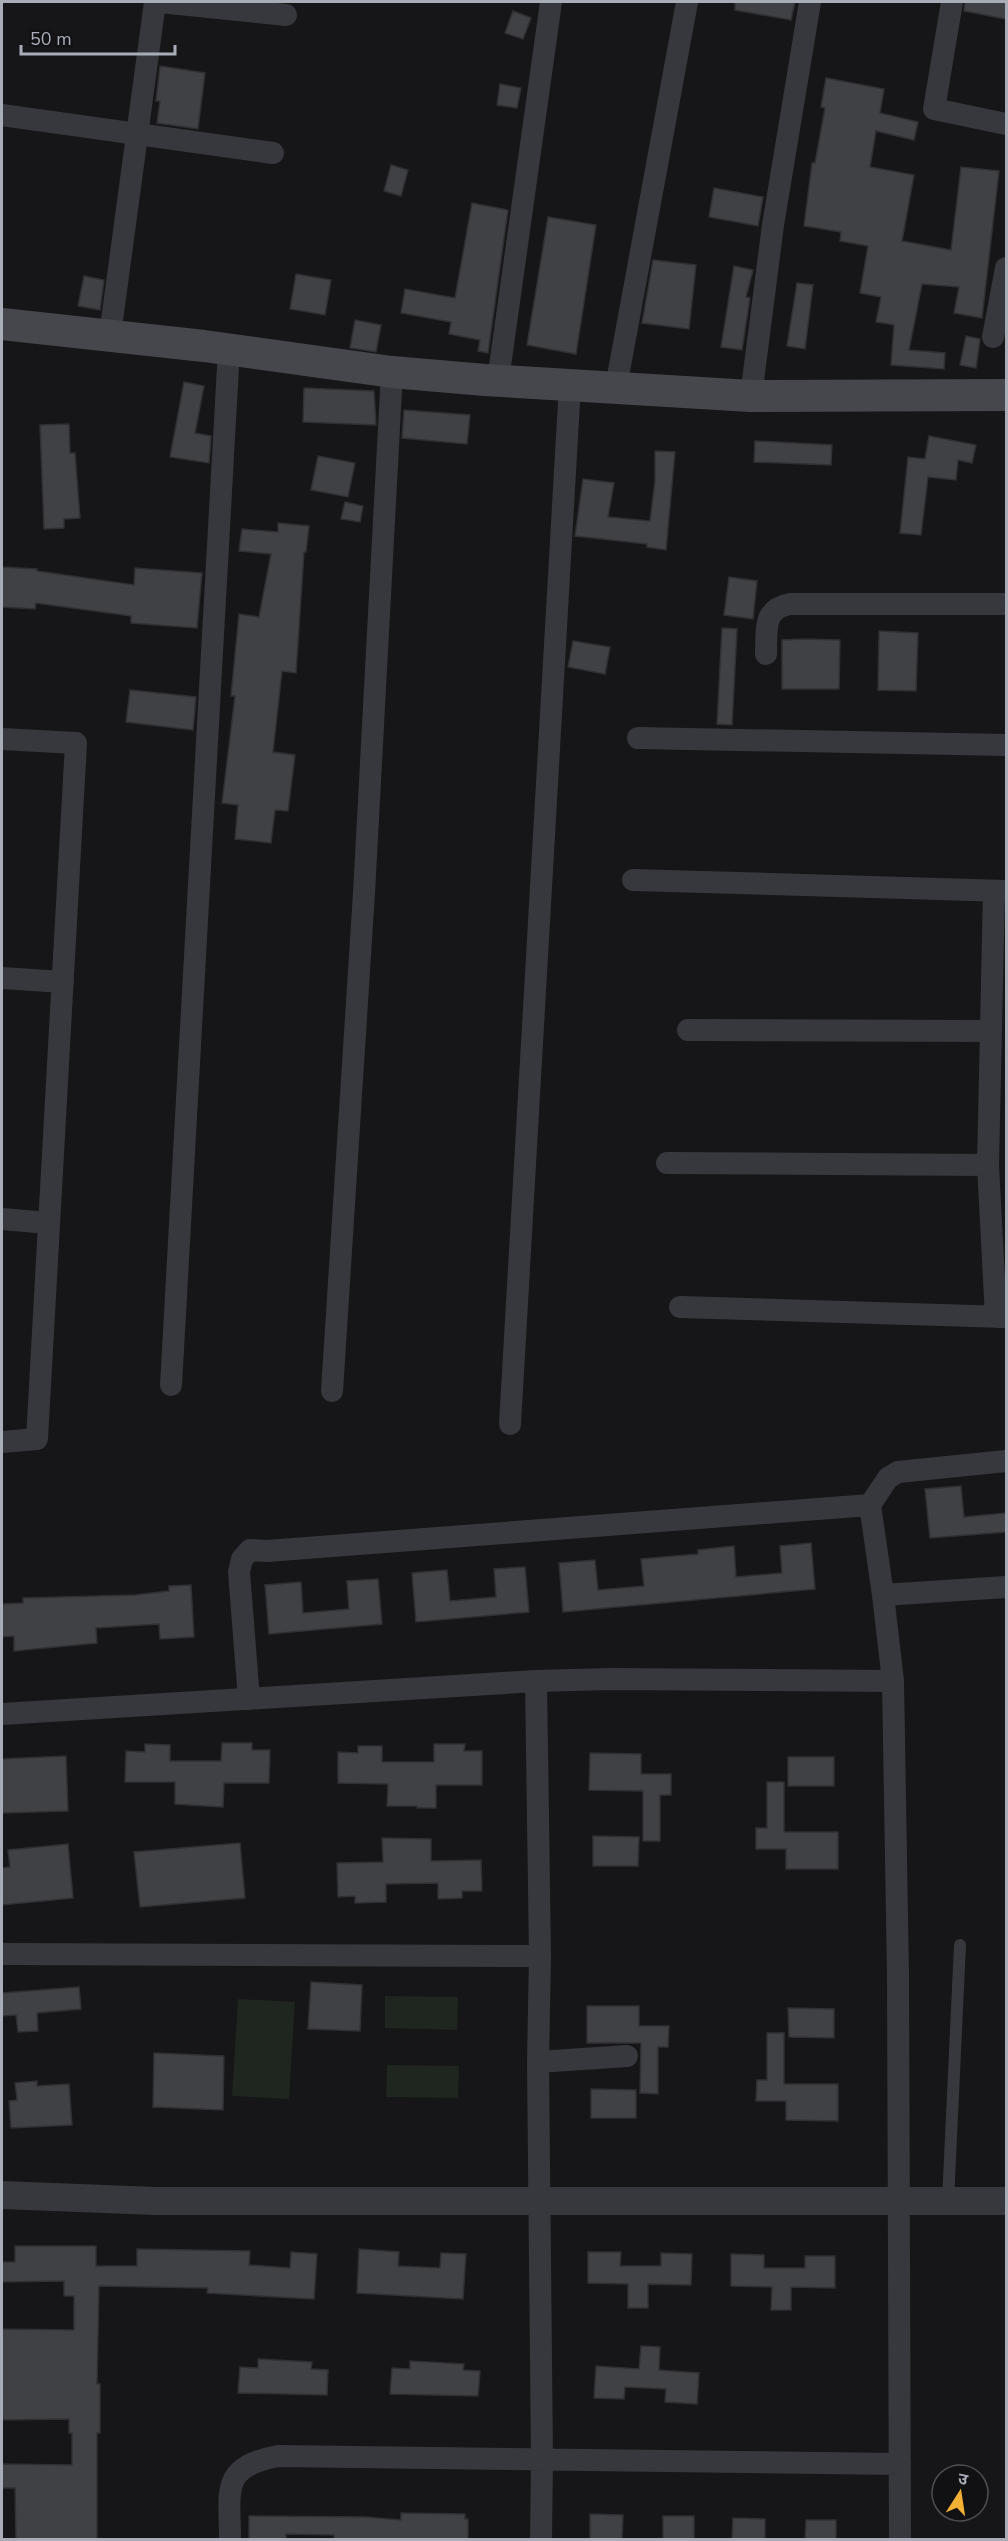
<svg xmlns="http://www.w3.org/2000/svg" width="1008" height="2541" font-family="'Nunito Sans','Noto Sans Devanagari',sans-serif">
<rect width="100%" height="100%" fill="#161618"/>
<path fill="#1e261f" d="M385,1996L458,1997L457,2030L385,2028Z
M238,1999L295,2002L289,2099L232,2096Z
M387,2065L459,2066L458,2098L386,2097Z"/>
<path fill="#404145" stroke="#303034" stroke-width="1.5" d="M735,2H795L791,20L735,10Z
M965,2H1006V19L964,11Z
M513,11L531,18L523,39L505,33Z
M160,66L205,73L198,129L157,123L160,101H156Z
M826,78L884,89L880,113L918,122L914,140L876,131L870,167L914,175L902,241L951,250L961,167L999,171L982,318L954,313L959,287L922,284L909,350L945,353L944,369L891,365L894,325L876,322L881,297L860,293L868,246L840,241L841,232L804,226L812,163H815L825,108L821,107Z
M500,84L521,88L517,108L497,105Z
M391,165L408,170L401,196L384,191Z
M714,188L763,197L758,226L709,217Z
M472,203L508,210L488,353L478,351L480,340L449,334L451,322L401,313L405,289L455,298Z
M548,217L596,225L576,354L527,345Z
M653,260L696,265L689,329L642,323Z
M734,266L753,270L746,297L750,298L742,350L721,347Z
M296,274L331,280L325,315L290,309Z
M84,276L104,280L100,310L78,306Z
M797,283L813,285L805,349L787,346Z
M355,320L381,325L376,352L350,348Z
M966,336L980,339L976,368L960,365Z
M184,382L204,386L195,433L211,436L209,463L170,457Z
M304,388L374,391L376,425L303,422Z
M404,410L470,415L467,444L402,438Z
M69,424L70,453H75L80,518L64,519V528L44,529L40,425Z
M929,436L976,445L972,463L958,460L956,480L928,477L921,535L900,533L908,457L925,459Z
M755,441L832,445L831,465L754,462Z
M655,451L675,452L666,550L647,547V544L575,536L583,479L614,483L608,517L650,521L655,481Z
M318,456L355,463L348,497L311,490Z
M345,502L363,506L360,522L341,519Z
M278,523L309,526L306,552H304L296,673L282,671L273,752L295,755L288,811L275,810L271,843L235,839L238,805L222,803L235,696H231L239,614L259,617L271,554L239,551L242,529L278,532Z
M2,567L37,569V571L134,585L135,568L202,573L197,628L131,623V616L36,603L35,609L2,607Z
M729,577L757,581L753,619L724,615Z
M722,628L737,629L732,725L717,724Z
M879,631L918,633L916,691L878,690Z
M804,639L840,640L839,689H782V640Z
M573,641L610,647L605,674L568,667Z
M130,690L196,697L193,730L126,722Z
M961,1486L964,1517L1006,1513V1532L930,1538L925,1489Z
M811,1543L815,1589L563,1612L559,1563L595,1560L598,1590L644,1586L641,1559L698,1554V1550L734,1546L736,1577L782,1573L780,1546Z
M525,1567L529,1612L416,1622L412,1573L447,1570L450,1601L496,1597L494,1569Z
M378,1579L382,1624L269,1634L265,1585L301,1582L303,1613L349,1609L347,1581Z
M191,1585L194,1637L160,1639L159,1624L96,1628L97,1643L14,1651V1636L2,1637V1604L23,1603V1598L135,1595L169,1591V1586Z
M222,1743H252V1750H270L269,1783H224L223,1807L205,1806L175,1804V1782H125L126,1751L145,1752V1744L170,1745V1761H221Z
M434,1744H465L464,1751H482V1785H436V1808H417V1806H387L388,1784L338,1783V1752L358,1753V1746H382V1762H434Z
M590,1753L641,1754V1774H671V1795H660V1841H643V1791L589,1790Z
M66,1756L68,1811L2,1813V1759Z
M788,1757H834V1786H788Z
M767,1782H784V1832H838V1869H786V1849H756V1828H767Z
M593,1836L639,1837L638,1866H593Z
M382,1838L431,1839V1861L481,1860L482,1891H462V1898L438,1899V1883L386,1884V1902L355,1903V1896L338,1897L337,1863L383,1862Z
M240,1843L245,1898L140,1907L134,1852Z
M68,1844L73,1898L2,1905V1868L10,1867L8,1850Z
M311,1982L362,1985L360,2031L308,2029Z
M79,1987L81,2009L37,2013L38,2031L18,2032L16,2015L2,2016V1993Z
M587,2006H639V2026H669L668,2047H658V2094L640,2093L641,2043H587Z
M788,2008L834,2009V2038L789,2037Z
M767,2033H784V2084H838V2121L786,2120V2101H756L757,2080H767Z
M154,2053L224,2056L223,2110L153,2107Z
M37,2081V2086L69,2084L72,2125L11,2128L9,2101L17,2100L15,2083Z
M591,2089L636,2090V2118H591Z
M15,2246H96V2266H137V2249L250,2251L249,2265L290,2268L291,2252L317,2254L314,2299L207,2293L208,2288L99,2286L97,2384H100V2433H97V2540H16L15,2488H2V2464L72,2465V2433H69V2419L2,2420V2329L74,2330V2296H64V2281L2,2282V2262H15Z
M359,2249L399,2252L398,2266L440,2268L441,2253L466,2254L463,2299L357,2293Z
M588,2252H621L620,2266H661V2253L692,2254L691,2285L648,2284V2308H628V2284L588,2283Z
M731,2254L764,2255V2268H805V2256H835V2288L791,2287V2310H771L772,2287L731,2286Z
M641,2346L660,2347L659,2370L699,2373L697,2404L665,2402L666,2389L625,2387L624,2399L594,2398L596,2366L639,2369Z
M258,2359L312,2362L311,2369L328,2370L327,2395L238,2393L240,2367L258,2368Z
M410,2361L464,2364L463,2370L480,2371L478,2396L390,2394L392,2368L410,2369Z
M401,2513L465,2514V2519H468V2539L334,2540V2535L286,2534V2540H249V2516L365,2517L401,2520Z
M590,2514L623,2515L622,2540H590Z
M663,2516H694V2540H663Z
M733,2518L765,2519V2540H732Z
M806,2520H836V2540H805Z"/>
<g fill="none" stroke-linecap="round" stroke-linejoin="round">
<path stroke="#37383d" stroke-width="12" d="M948,2201L960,1945"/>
<path stroke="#37383d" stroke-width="22" d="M160,2L286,15
M952,2L934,109L1006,124
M2,115L273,153
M110,335L155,2
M993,337L1006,268
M498,380L551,2
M616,387L687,2
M751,396L773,225L810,2
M766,654C767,631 762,609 790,604H1006
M638,738L1006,745
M2,739L76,743L37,1439L2,1442
M633,880L1006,891
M994,891L988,1165L996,1317
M2,978L63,982
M688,1030L991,1031
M667,1163L988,1165
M2,1219L49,1223
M680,1307L1006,1317
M171,1385L229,349
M332,1391L364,893L392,372
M510,1424L570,385
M870,1505L888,1478L898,1472L1006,1461
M883,1595L893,1681L898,1975L900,2540
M536,1681L540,1956L538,2062L542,2459L541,2540
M249,1699L239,1572L242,1559L250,1550L267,1551L870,1505L883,1595L1006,1587
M2,1714L536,1681L611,1679L893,1681
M2,1954L540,1956
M538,2062L627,2056
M230,2540C230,2490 220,2467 278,2456L900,2464"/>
<path stroke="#37383d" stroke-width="28" d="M2,2195L156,2201H1006"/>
<path stroke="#45474d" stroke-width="32" d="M2,324L204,346L392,372L485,380L751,396L1006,395"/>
</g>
<rect width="1008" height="2541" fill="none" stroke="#a8adb8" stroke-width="6"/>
<g transform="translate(960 2493) rotate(12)"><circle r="28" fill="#111113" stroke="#4d4f55" stroke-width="1.5"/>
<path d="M0-4.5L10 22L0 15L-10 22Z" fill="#f2b134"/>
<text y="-9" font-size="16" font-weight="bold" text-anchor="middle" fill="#a8adb8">उ</text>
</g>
<path d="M21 45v9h154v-9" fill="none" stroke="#a8adb8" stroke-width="3"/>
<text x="30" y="45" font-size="18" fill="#a8adb8" stroke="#111113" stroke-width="4.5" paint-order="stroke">50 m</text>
</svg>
